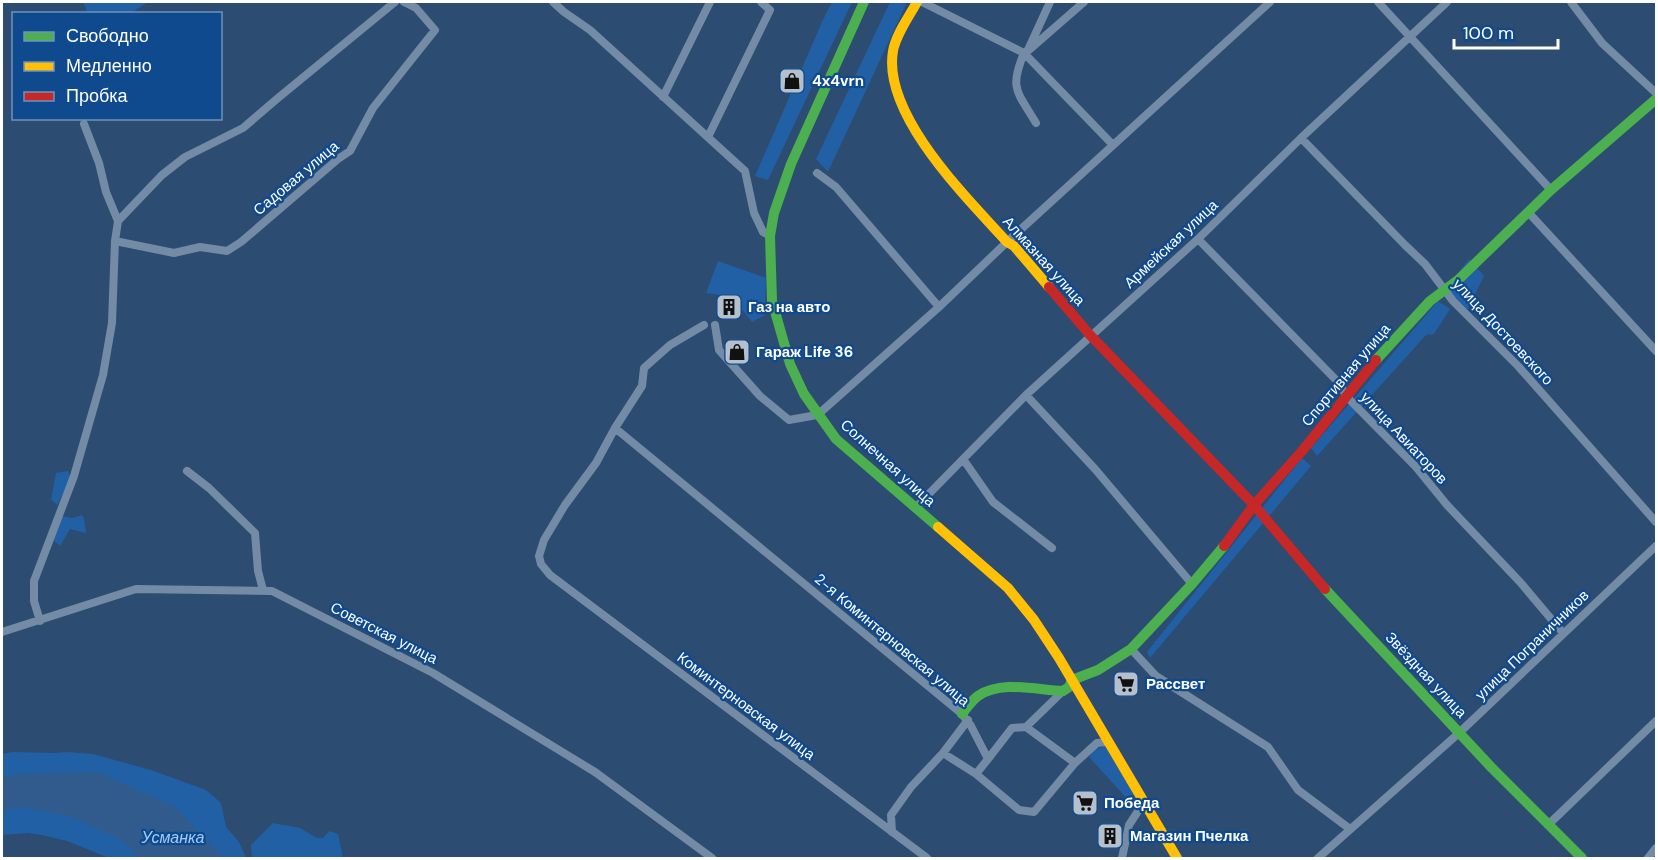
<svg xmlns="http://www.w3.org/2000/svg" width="1658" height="860" font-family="'DM Sans',sans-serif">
<rect width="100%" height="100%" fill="#2c4c71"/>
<path fill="#2260a5" d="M83,2H148L131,13H88Z
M832,2H852L768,180L755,176L822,22Z
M890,2H907L828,172L816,159Z
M1469,259L1484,276L1467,310H1460L1447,288Z
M718,261L766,278L765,315L752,322L732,297L706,293Z
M1438,301L1450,309L1434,334L1426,335L1317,456L1311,448Z
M1302,458L1311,466L1150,658L1147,652Z
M68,471L71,478L57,505L51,499L56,473Z
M82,515L84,519L86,533L70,529L60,546L52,539L61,516L72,518Z
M1105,746L1136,798L1132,804L1089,757L1095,750Z
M13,752L54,753L67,752L93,754L151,770L206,790L221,803L226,827L239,842L246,858H109L67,841L42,835L28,833L2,835V754Z
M273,823L300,828L317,838H323L329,831L338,834L343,858H252L251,845Z"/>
<path fill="#305b8c" d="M97,772L175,807L223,858H141L118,838L70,816L24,807L2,810V778L22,774Z"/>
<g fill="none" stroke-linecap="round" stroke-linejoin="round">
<path stroke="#738ba5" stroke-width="8" d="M553,2L564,12L590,30L745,171L754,213L763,232L770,236
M922,2L1024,53L1028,50L1050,2
M1378,2L1551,190
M1571,2L1602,43L1656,93
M1029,50L1084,2
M663,97L710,2
M1036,123C1017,91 1009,89 1024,53L1113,145
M708,137L770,10L761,2
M1301,138L1405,245L1425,264L1453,301L1518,366L1656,522
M817,173L836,187L939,307
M1528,212L1656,351
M118,221L162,175L185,157L243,128L278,98L395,2
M1198,239L1340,384L1346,396L1416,467L1447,505L1520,582L1563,633
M115,241L174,253L200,247L227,251L241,242L338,159L350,151L373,108L435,30L416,8L404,2
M704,325L670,345L644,368L642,386L615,428L596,463L565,505L544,540L539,556L541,564L550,575L927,858
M715,325L719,350L760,396L789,420L817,415L822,411L939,307L1007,242L1270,2
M1026,395L1095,469L1192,584
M615,428L962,714L971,726L988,759L976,774L1019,810L1034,812L1075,763L1097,743L1107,742
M963,459L993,502L1052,548
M187,471L209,488L255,533L258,571L263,590
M915,508L1026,395L1198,239L1301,138L1447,2
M40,621L34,601V581L74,476L103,375L112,323L115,241L118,221L106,192L99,163L84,124
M2,632L136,589L272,591L433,673L595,772L712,858
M1131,649L1156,676L1268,747L1298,790L1350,829
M1026,727L1075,763
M943,753L976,774
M988,759L1012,728L1026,727L1063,691
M1548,825L1656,721
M892,832L891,815L911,787L943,753L968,720
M1122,858L1129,825L1144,802
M1318,858L1459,733L1656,546
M1648,858L1656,848"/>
<path stroke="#4caf50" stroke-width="10" d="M864,2L791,164L774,213L770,236L772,301L790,364L804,394L836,439L938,527
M1376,360L1430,301L1458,280L1551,190L1656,99
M1325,589L1491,767L1582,858
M962,714C967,708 972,700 978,696C1001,680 1037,690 1063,691L1069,687L1072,680L1098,670L1131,649L1192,584L1224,546"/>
<path stroke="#ffc107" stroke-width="10" d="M917,2C909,17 896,34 893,51C882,115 968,199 1007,242L1014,246L1049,287
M938,527L1008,588L1034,620L1059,658L1177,858"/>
<path stroke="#c62828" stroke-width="10" d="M1049,287L1090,335L1254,505L1325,589
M1224,546L1254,505L1302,451L1376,360"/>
</g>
<defs>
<g id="shop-square" transform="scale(1.35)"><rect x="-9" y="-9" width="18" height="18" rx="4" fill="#b5c0cd" stroke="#0f498e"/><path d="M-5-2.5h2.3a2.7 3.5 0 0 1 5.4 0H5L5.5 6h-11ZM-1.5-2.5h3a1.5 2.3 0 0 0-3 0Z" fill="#111"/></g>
<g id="building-square" transform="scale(1.35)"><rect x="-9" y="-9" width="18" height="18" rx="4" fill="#b5c0cd" stroke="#0f498e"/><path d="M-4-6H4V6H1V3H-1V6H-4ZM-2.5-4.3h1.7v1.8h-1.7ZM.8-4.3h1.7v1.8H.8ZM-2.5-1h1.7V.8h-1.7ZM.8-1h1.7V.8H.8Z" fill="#111"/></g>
<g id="supermarket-square" transform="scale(1.35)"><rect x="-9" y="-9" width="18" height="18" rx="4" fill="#b5c0cd" stroke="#0f498e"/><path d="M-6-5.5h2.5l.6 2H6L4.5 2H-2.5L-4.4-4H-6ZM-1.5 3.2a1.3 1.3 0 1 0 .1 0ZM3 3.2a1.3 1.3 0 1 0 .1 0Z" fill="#111"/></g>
</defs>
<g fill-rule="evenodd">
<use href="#shop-square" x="792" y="81"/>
<use href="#building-square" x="729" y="307"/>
<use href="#shop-square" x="737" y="352"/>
<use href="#supermarket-square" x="1126" y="684"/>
<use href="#supermarket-square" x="1085" y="803"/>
<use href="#building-square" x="1110" y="836"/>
</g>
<g text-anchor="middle" stroke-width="4.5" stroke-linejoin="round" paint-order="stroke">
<g font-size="15" font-weight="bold" fill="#fff" stroke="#0f498e" text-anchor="start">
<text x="812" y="86">4x4vrn</text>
<text x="748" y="312">Газ на авто</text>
<text x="756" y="357">Гараж Life 36</text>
<text x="1146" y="689">Рассвет</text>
<text x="1104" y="808">Победа</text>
<text x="1130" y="841">Магазин Пчелка</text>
</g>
<g font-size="15" fill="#fff" stroke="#0f498e">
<text transform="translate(296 178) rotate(-40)" y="5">Садовая улица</text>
<text transform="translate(1171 244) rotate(-43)" y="5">Армейская улица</text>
<text transform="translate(1044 261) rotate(48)" y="5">Алмазная улица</text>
<text transform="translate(1503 332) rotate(47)" y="5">улица Достоевского</text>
<text transform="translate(1346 375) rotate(-50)" y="5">Спортивная улица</text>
<text transform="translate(1404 438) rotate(47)" y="5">улица Авиаторов</text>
<text transform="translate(888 463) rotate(42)" y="5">Солнечная улица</text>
<text transform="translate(384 633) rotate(27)" y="5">Советская улица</text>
<text transform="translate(892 640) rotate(40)" y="5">2-я Коминтерновская улица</text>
<text transform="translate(1532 645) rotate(-44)" y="5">улица Пограничников</text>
<text transform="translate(1426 675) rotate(47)" y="5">Звёздная улица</text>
<text transform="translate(746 706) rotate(37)" y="5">Коминтерновская улица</text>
</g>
<g font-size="16" font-style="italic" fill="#a2ccfb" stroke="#0f498e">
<text x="173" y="843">Усманка</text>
</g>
</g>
<rect width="1658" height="860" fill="none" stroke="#ffffff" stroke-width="6"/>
<rect x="12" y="12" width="210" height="108" fill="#0f498e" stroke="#6f92bb" stroke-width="1.5"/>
<rect x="24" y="32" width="30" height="9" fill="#4caf50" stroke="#6f92bb" stroke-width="1.5"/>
<text x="66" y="42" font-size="18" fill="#ffffff">Свободно</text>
<rect x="24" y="62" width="30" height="9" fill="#ffc107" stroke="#6f92bb" stroke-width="1.5"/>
<text x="66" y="72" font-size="18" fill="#ffffff">Медленно</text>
<rect x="24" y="92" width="30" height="9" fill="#c62828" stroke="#6f92bb" stroke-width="1.5"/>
<text x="66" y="102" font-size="18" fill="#ffffff">Пробка</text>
<path d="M1454 39v9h104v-9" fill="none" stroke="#ffffff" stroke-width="3"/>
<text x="1463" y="39" font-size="18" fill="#ffffff" stroke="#0f498e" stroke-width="4.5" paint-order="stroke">100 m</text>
</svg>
